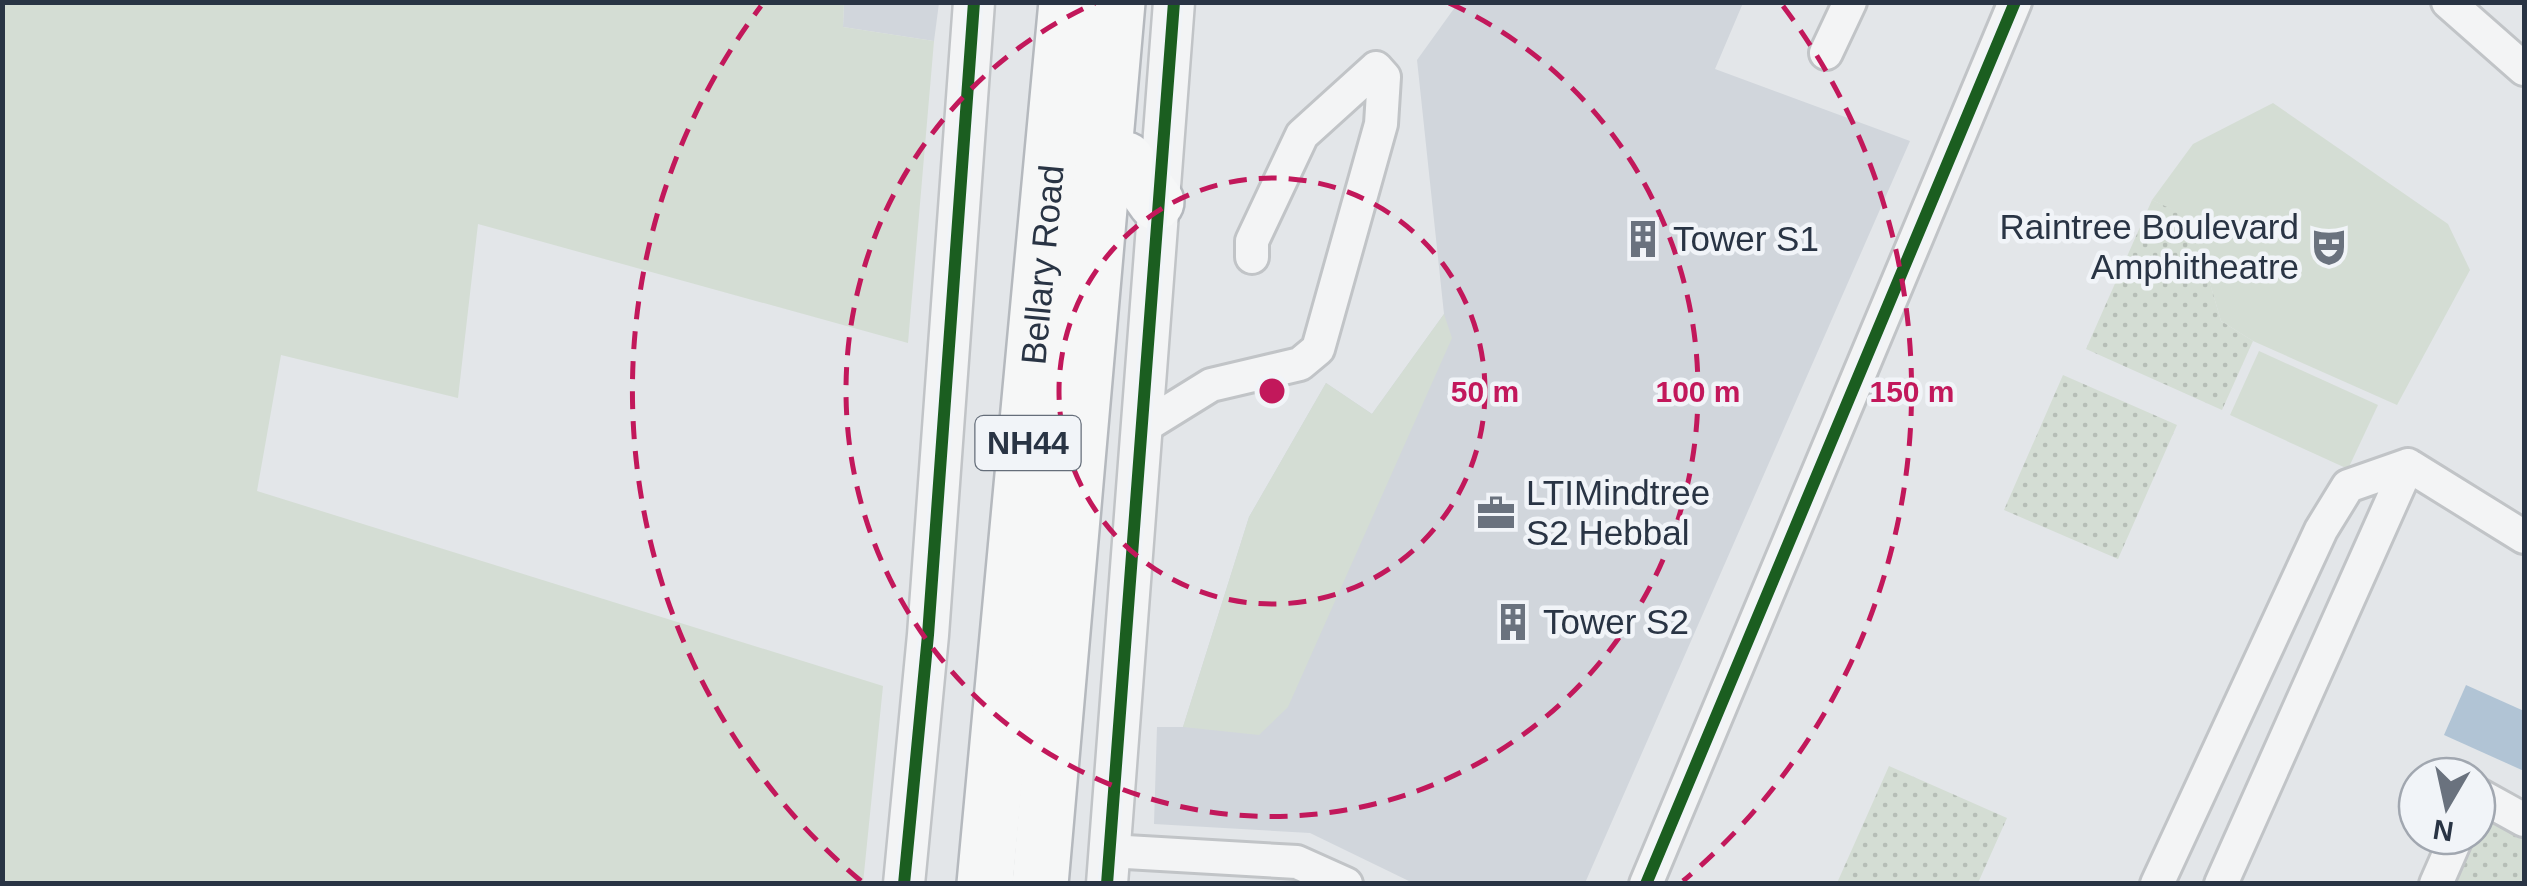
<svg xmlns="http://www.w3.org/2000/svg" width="2527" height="886" font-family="Helvetica,sans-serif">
<defs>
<pattern id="park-dots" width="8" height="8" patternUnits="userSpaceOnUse" patternTransform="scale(2.5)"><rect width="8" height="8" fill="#d4ddd4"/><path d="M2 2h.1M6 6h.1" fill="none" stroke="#b6beb7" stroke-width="1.8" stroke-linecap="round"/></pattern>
</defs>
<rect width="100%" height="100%" fill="#e3e6e9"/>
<path fill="#d1d6dc" d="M844,3H939L934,41L843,27Z
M1458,3H1743L1715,69L1910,141L1585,883H1413L1310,833L1154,824L1157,727H1183L1249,517L1326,383L1372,414L1444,314L1417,60Z"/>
<path fill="#d4ddd4" d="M844,2L843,27L934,41L908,343L478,224L458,398L281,355L257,491L883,686L863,883H3V3Z
M2273,103L2448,224L2470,270L2397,405L2253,341L2221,321L2191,219L2152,200L2193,144Z
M1444,314L1452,338L1288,707L1259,735L1183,727L1249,517L1326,383L1372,414Z
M2259,351L2378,405L2348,469L2230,415Z"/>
<path fill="url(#park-dots)" d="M2152,200L2191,218L2221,321L2253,341L2222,410L2086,349Z
M2063,375L2177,425L2118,559L2004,510Z
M1889,766L2007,818L1978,883H1837Z
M2479,812L2524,832V883L2447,884L2468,836H2477Z"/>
<path fill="#b1c4d5" d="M2466,685L2524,711V771L2444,735Z"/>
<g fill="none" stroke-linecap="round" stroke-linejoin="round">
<g stroke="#c1c4c7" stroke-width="38">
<path id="minor" d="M2448,2L2524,69
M1826,53L1850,2
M1140,429L1211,385L1300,364L1318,349L1381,124L1384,77L1376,68L1302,135L1252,241V257
M2477,794L2524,820
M1109,851L1297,862L1346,884
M1646,884L2015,2
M2157,884L2321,530L2348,486L2408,465L2524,537
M2221,884L2408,465
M2436,884L2457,836"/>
</g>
<g stroke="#c1c4c7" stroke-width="45">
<path id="tertiary" d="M904,884L928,635L974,2
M1107,884L1174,2"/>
</g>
<g stroke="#b5b9be" stroke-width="60">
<g id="trunk">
<path d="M1126,160L1156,202"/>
<path id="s1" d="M985,884L1067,2"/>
<path d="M1040,884L1117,2"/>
</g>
</g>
<use href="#minor" stroke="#f3f4f5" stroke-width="32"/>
<use href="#tertiary" stroke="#f3f4f5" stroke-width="40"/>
<use href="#trunk" stroke="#f6f7f7" stroke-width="55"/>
<g stroke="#f1f4f8" stroke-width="19">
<path id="cycleway" d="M904,884L928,635L974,2
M1107,884L1174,2
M1646,884L2015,2"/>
</g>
<use href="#cycleway" stroke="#1b5e20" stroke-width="12"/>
</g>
<g fill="none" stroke="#c2185b" stroke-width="5" stroke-dasharray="18 12">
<circle cx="1272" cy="391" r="213"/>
<path d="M1449 3A426 426 0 1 1 1095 3"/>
<path d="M861 881A640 640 0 0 1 761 6M1783 6A640 640 0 0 1 1683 881"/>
</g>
<defs>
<g id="building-bare" transform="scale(3)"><path d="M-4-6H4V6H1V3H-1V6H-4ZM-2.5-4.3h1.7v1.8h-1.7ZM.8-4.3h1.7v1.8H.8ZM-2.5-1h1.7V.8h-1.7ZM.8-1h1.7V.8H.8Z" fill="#6a727e" stroke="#f1f4f8" stroke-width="2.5" paint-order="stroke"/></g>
<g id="theatre-bare" transform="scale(3)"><path d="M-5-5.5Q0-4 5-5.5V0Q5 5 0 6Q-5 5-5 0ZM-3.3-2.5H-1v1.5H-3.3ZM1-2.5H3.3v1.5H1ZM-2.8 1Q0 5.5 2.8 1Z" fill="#6a727e" stroke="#f1f4f8" stroke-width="2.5" paint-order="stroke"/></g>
<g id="office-bare" transform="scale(3)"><path d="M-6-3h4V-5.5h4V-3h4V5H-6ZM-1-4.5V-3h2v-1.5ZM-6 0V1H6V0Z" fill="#6a727e" stroke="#f1f4f8" stroke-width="2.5" paint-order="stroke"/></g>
</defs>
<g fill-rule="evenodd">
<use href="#building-bare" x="1643" y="239"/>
<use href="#theatre-bare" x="2329" y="247"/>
<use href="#office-bare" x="1496" y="513"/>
<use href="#building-bare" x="1513" y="622"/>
</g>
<g text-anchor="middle" stroke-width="9" stroke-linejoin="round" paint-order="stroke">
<rect fill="#f1f4f8" stroke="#656e7a" stroke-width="2.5" x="975.5" y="416" width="105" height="54" rx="8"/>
<g font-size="32" font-weight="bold" fill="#293444">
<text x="1028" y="454">NH44</text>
</g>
<g font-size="35" fill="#293444" stroke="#f1f4f8" text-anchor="start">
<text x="2299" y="239" text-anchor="end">Raintree Boulevard<tspan x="2299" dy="40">Amphitheatre</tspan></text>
<text x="1673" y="251">Tower S1</text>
<text x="1526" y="505">LTIMindtree<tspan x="1526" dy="40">S2 Hebbal</tspan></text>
<text x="1543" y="634">Tower S2</text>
</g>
<g font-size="35" fill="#293444" stroke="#f1f4f8">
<text dy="12" stroke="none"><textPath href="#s1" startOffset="622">Bellary Road</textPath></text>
</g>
</g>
<circle cx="1272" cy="391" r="15" fill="#c2185b" stroke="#f1f4f8" stroke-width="5"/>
<g font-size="30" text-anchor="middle" font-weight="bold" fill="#c2185b" stroke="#f1f4f8" stroke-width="9" stroke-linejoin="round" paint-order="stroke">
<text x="1485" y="402">50 m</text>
<text x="1698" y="402">100 m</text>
<text x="1912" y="402">150 m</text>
</g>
<rect width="2527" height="886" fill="none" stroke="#293444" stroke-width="10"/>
<g transform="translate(2447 806) rotate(189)"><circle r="48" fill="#f1f4f8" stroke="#a1a7b0" stroke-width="2.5"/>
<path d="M0-8L18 38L0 25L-18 38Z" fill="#6a727e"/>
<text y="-15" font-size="28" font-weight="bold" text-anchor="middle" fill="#293444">N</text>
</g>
</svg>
